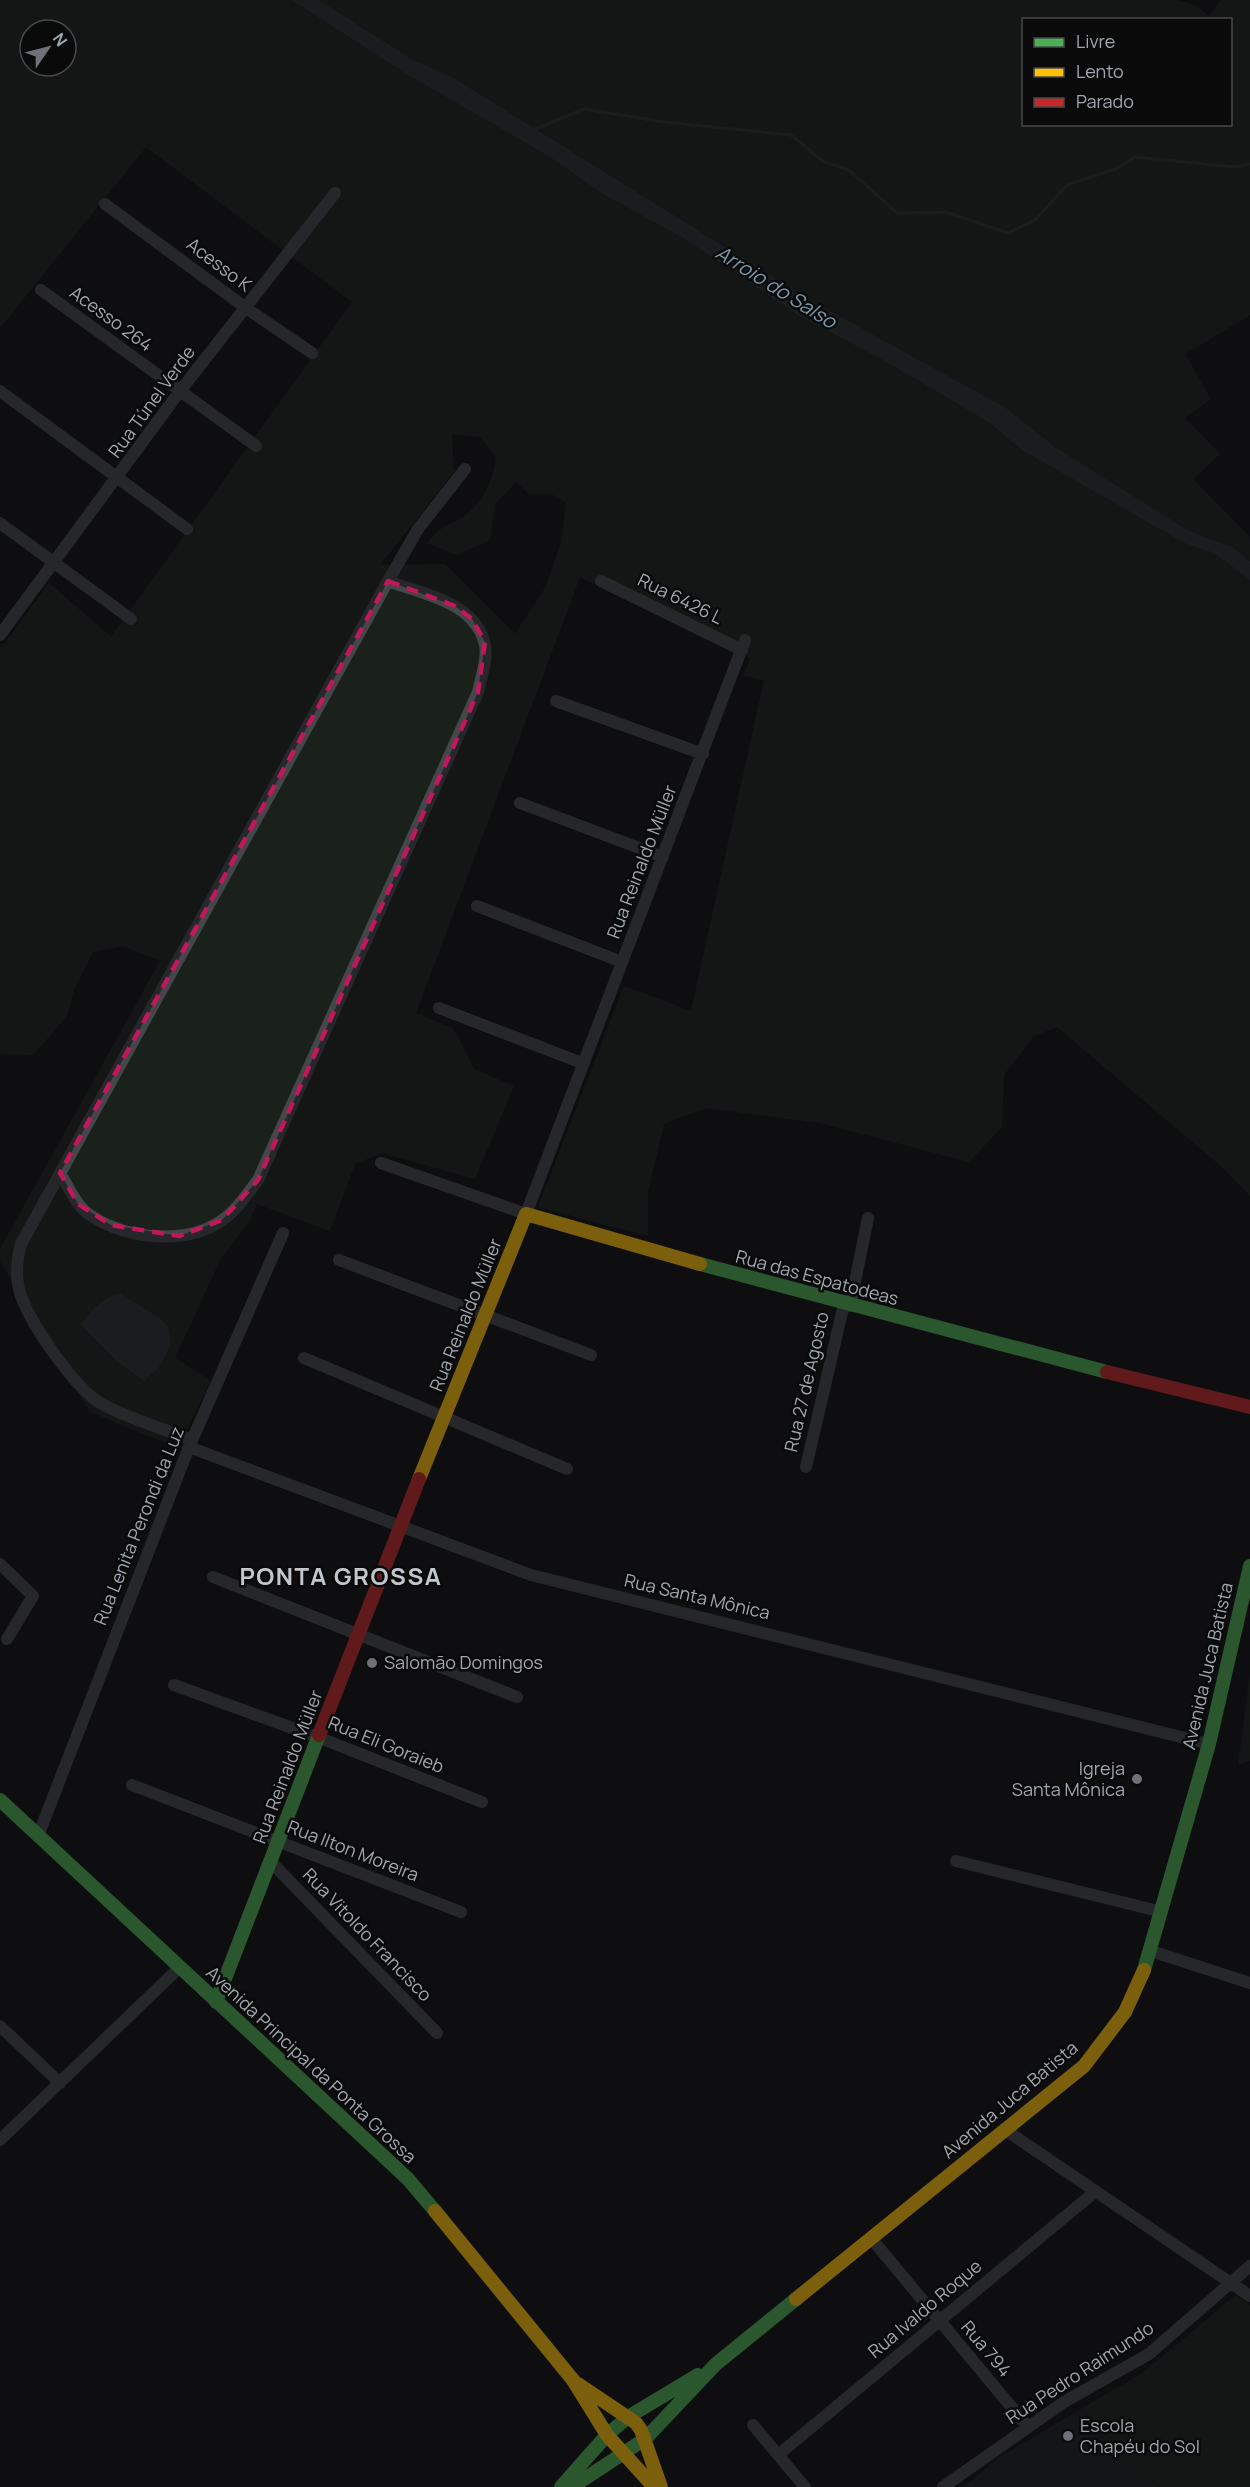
<svg xmlns="http://www.w3.org/2000/svg" width="1250" height="2487" font-family="Manrope,sans-serif">
<rect width="100%" height="100%" fill="#0f0f10"/>
<path fill="#1c1d1e" d="M1074,2413L1160,2487H964L998,2458Z"/>
<path fill="#1a201a" fill-rule="evenodd" d="M0,0H292L403,72L547,155L603,194L685,239L798,315L883,360L990,423L1022,450L1184,543L1214,553L1250,580V1196L1222,1167L1057,1027L1034,1036L1004,1075L1002,1127L969,1162L820,1123L706,1108L664,1124L648,1192V1236L538,1207L624,986L691,1011L764,680L743,676L750,658L580,577L416,1013L454,1029L474,1069L514,1086L475,1179L382,1153L355,1164L330,1231L257,1204L249,1222L221,1258L175,1358L211,1381L178,1448L90,1412L0,1261V1249L160,961L123,946L93,952L75,987L67,1016L33,1055L0,1054V650L49,583L111,637L352,302L146,147L0,328ZM30,30H66V66H30ZM452,434L481,437L496,458C493,478 485,499 468,513C452,527 444,521 427,543L457,555L490,540L495,504L516,482L529,494H551L566,502L561,543L545,588L515,634L445,564L380,565L454,472Z
M319,0H1179L1196,6L1209,16L1221,0H1250V315L1185,354L1211,399L1185,418L1220,454L1193,479L1250,537V561L1232,547L1189,531L1055,447L1006,408L805,297L454,78L413,60ZM1024,20H1230V124H1024Z
M1250,1674V1761L1238,1765Z
M1236,2295L1250,2305V2487H1160L1074,2413L1141,2374Z"/>
<path fill="#283034" d="M292,0H319L413,60L454,78L805,297L1006,408L1055,447L1189,531L1232,547L1250,561V580L1214,553L1184,543L1111,501L1022,450L990,423L883,360L798,315L685,239L603,194L547,155L403,72Z
M120,1293L162,1320L168,1327L171,1345L159,1367L144,1381L117,1361L81,1325C89,1311 105,1297 120,1293Z"/>
<g fill="none" stroke-linecap="round" stroke-linejoin="round">
<path stroke="#283034" stroke-width="3" d="M533,130L584,109L664,122L791,135L824,162L849,170L897,213L946,212L1008,233L1035,220L1067,185L1116,169L1135,157L1235,167L1250,164"/>
<path stroke="#444649" stroke-width="12" d="M105,204L246,308L312,353
M41,290L256,446
M0,391L187,529
M0,523L131,619
M601,581L742,650
M0,635L180,391L335,193
M556,701L703,754
M520,803L663,857
M477,906L622,962
M439,1008L582,1063
M381,1163L526,1214L745,640
M60,1173C69,1188 77,1208 93,1217C128,1239 186,1245 221,1221C236,1211 248,1193 258,1180L478,692C481,677 489,655 484,641C472,601 422,594 388,581
M339,1260L591,1355
M850,1306L868,1218
M304,1358L567,1469
M192,1440C163,1428 129,1419 102,1404C74,1388 27,1320 19,1289C15,1273 17,1259 21,1244L388,581L418,529L465,469
M189,1447L531,1575L1209,1744
M806,1467L844,1304
M0,1564L33,1596L7,1639
M213,1577L517,1697
M174,1685L320,1738L482,1802
M132,1785L461,1912
M38,1836L189,1447L283,1233
M956,1861L1162,1912
M271,1862L437,2033
M1151,1951L1250,1983
M0,2026L60,2083
M1004,2129L1250,2296
M0,2140L180,1967
M871,2238L1028,2427
M753,2425L805,2487
M778,2455L1096,2191
M943,2487L1064,2402L1149,2354L1250,2266"/>
<path stroke="#4caf50" stroke-width="14" d="M700,1264L1107,1372
M0,1800L408,2179L435,2211
M1144,1970L1209,1744L1250,1566
M216,2002L319,1735
M561,2487L607,2435L628,2417L698,2375
M572,2487L645,2439L716,2364L796,2299"/>
<path stroke="#ffc107" stroke-width="14" d="M419,1479L526,1214L700,1264
M435,2211L573,2380L607,2435L654,2487
M796,2299L1084,2066L1125,2012L1144,1970
M578,2384L636,2423L641,2430L661,2487"/>
<path stroke="#c62828" stroke-width="14" d="M1107,1372L1250,1407
M319,1735L419,1479"/>
</g>
<path d="M0 0H1250V2487H0ZM388,581L455,606L472,619L485,642L478,692L258,1180L222,1220L179,1236L111,1225L78,1204L60,1173Z" fill="#0f0f10" fill-opacity=".55" fill-rule="evenodd"/>
<path fill="none" stroke="#c2185b" stroke-width="4.5" stroke-dasharray="12 8" stroke-linejoin="round" d="M388,581L455,606L472,619L485,642L478,692L258,1180L222,1220L179,1236L111,1225L78,1204L60,1173Z"/>
<g fill="#6e7278" stroke="#0a0a0b" stroke-width="2">
<circle cx="372" cy="1663" r="6"/>
<circle cx="1137" cy="1779" r="6"/>
<circle cx="1068" cy="2436" r="6"/>
</g>
<g text-anchor="middle" stroke-width="5" stroke-linejoin="round" paint-order="stroke">
<g font-size="18" fill="#a1a7b0" stroke="#0a0a0b">
<text transform="translate(219 265) rotate(37)" y="6">Acesso K</text>
<text transform="translate(111 319) rotate(36)" y="6">Acesso 264</text>
<text transform="translate(152 402) rotate(-54)" y="6">Rua Túnel Verde</text>
<text transform="translate(680 599) rotate(26)" y="6">Rua 6426 L</text>
<text transform="translate(642 862) rotate(-69)" y="6">Rua Reinaldo Müller</text>
<text transform="translate(817 1278) rotate(15)" y="6">Rua das Espatodeas</text>
<text transform="translate(466 1315) rotate(-68)" y="6">Rua Reinaldo Müller</text>
<text transform="translate(807 1382) rotate(-77)" y="6">Rua 27 de Agosto</text>
<text transform="translate(139 1526) rotate(-68)" y="6">Rua Lenita Perondi da Luz</text>
<text transform="translate(697 1597) rotate(13)" y="6">Rua Santa Mônica</text>
<text transform="translate(1208 1666) rotate(-77)" y="6">Avenida Juca Batista</text>
<text transform="translate(386 1745) rotate(22)" y="6">Rua Eli Goraieb</text>
<text transform="translate(288 1767) rotate(-69)" y="6">Rua Reinaldo Müller</text>
<text transform="translate(353 1851) rotate(21)" y="6">Rua Ilton Moreira</text>
<text transform="translate(367 1935) rotate(46)" y="6">Rua Vitoldo Francisco</text>
<text transform="translate(311 2065) rotate(43)" y="6">Avenida Principal da Ponta Grossa</text>
<text transform="translate(1010 2100) rotate(-40)" y="6">Avenida Juca Batista</text>
<text transform="translate(925 2309) rotate(-40)" y="6">Rua Ivaldo Roque</text>
<text transform="translate(986 2349) rotate(50)" y="6">Rua 794</text>
<text transform="translate(1080 2373) rotate(-33)" y="6">Rua Pedro Raimundo</text>
</g>
<g font-size="18" fill="#a1a7b0" stroke="#0a0a0b" text-anchor="start">
<text x="384" y="1669">Salomão Domingos</text>
<text x="1125" y="1775" text-anchor="end">Igreja<tspan x="1125" dy="21">Santa Mônica</tspan></text>
<text x="1080" y="2432">Escola<tspan x="1080" dy="21">Chapéu do Sol</tspan></text>
</g>
<g font-size="20" font-style="italic" fill="#7a98aa" stroke="#0a0a0b">
<text transform="translate(776 287) rotate(32)" y="7">Arroio do Salso</text>
</g>
<g font-size="24" font-weight="bold" letter-spacing="1.5" fill="#c2c6cd" stroke="#0a0a0b">
<text x="341" y="1585">PONTA GROSSA</text>
</g>
</g>
<rect x="1022" y="18" width="210" height="108" fill="#0a0a0b" stroke="#46494d" stroke-width="1.5"/>
<rect x="1034" y="38" width="30" height="9" fill="#4caf50" stroke="#46494d" stroke-width="1.5"/>
<text x="1076" y="48" font-size="18" fill="#a1a7b0">Livre</text>
<rect x="1034" y="68" width="30" height="9" fill="#ffc107" stroke="#46494d" stroke-width="1.5"/>
<text x="1076" y="78" font-size="18" fill="#a1a7b0">Lento</text>
<rect x="1034" y="98" width="30" height="9" fill="#c62828" stroke="#46494d" stroke-width="1.5"/>
<text x="1076" y="108" font-size="18" fill="#a1a7b0">Parado</text>
<g transform="translate(48 48) rotate(55)"><circle r="28" fill="#0a0a0b" stroke="#46494d" stroke-width="1.5"/>
<path d="M0-4.5L10 22L0 15L-10 22Z" fill="#6e7278"/>
<text y="-9" font-size="16" font-weight="bold" text-anchor="middle" fill="#a1a7b0">N</text>
</g>
</svg>
